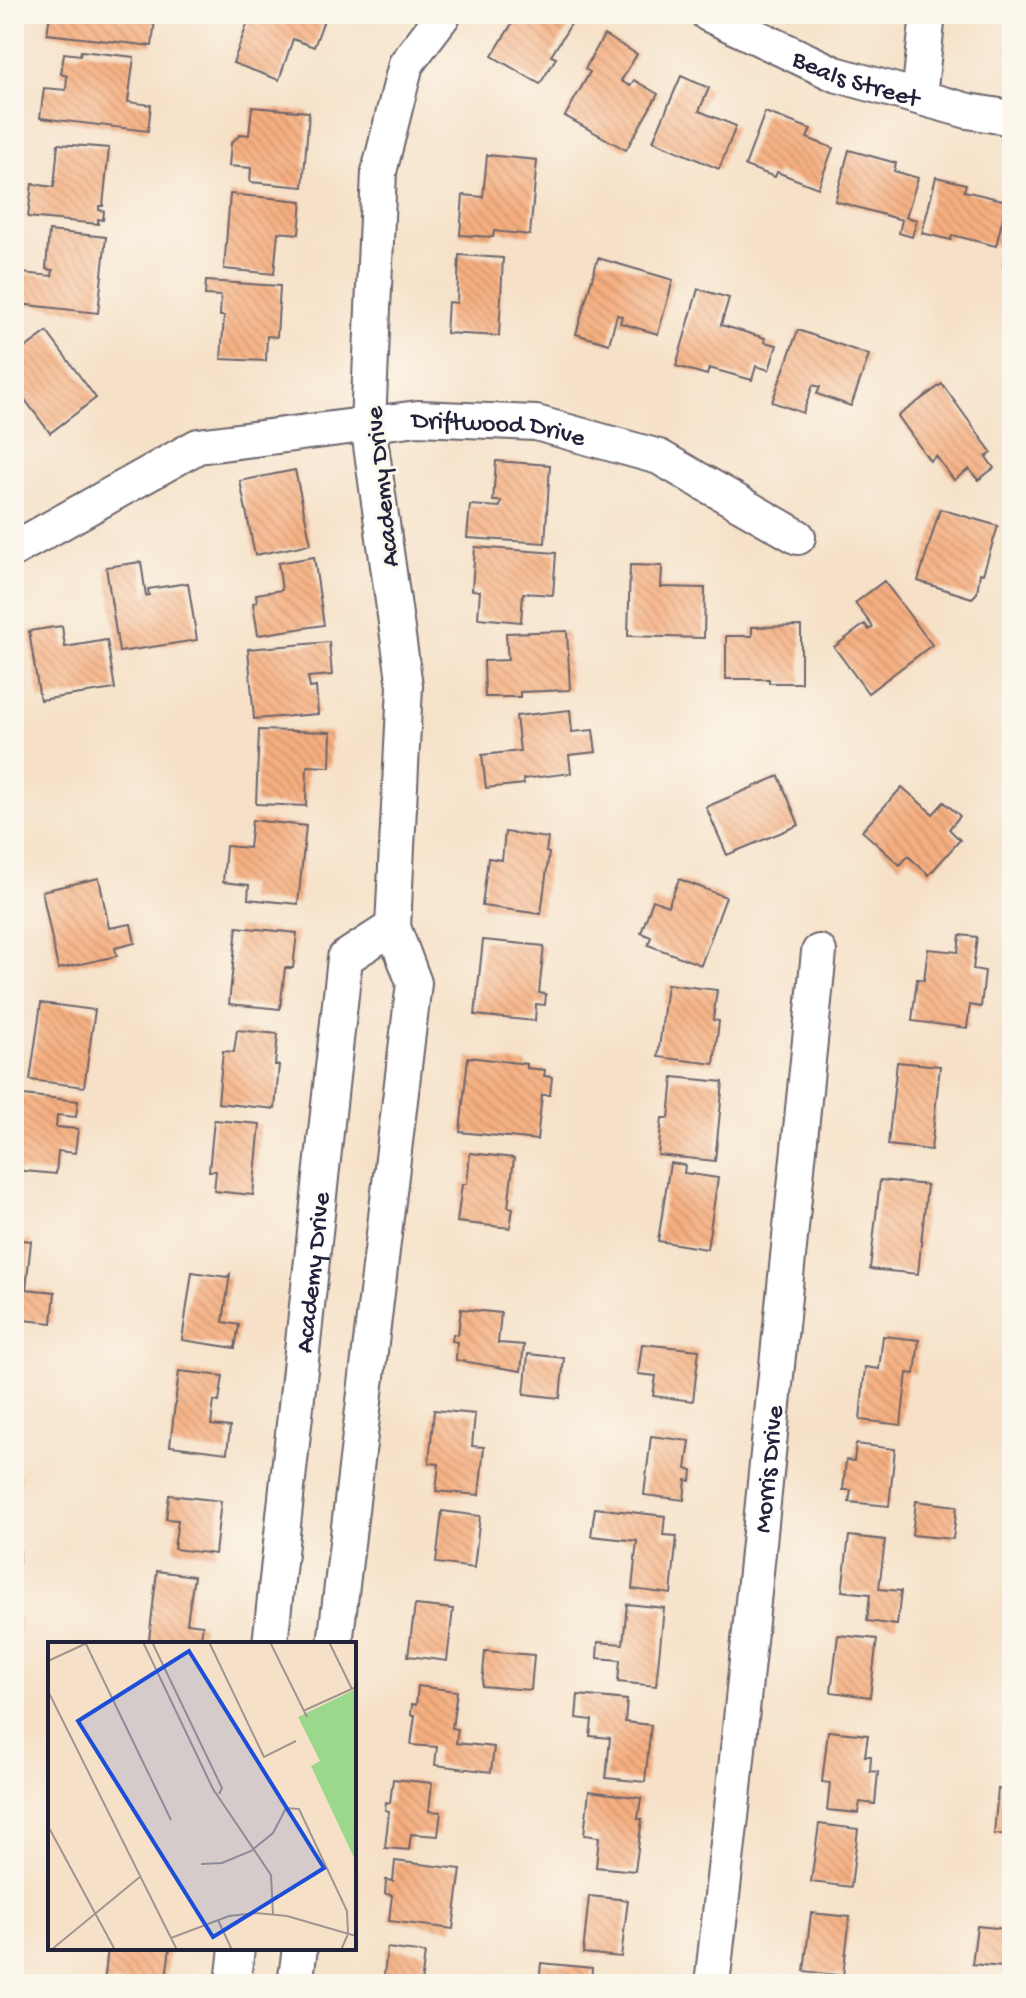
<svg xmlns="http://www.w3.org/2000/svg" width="1026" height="1998" font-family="'Gochi Hand',sans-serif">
<defs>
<pattern id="building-back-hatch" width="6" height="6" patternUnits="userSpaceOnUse" patternTransform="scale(2)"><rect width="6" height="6" fill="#f5ae7f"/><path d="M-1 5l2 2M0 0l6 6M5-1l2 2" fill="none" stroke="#d2956f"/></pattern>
</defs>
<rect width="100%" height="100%" fill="#fbf7ec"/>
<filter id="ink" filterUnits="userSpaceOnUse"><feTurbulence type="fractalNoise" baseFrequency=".0125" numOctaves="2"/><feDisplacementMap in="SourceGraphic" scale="16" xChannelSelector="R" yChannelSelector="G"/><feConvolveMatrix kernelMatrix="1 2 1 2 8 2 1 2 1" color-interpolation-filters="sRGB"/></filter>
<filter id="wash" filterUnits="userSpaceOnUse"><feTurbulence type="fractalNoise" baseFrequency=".006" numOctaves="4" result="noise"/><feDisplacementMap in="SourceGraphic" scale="32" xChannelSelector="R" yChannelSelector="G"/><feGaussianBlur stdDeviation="1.8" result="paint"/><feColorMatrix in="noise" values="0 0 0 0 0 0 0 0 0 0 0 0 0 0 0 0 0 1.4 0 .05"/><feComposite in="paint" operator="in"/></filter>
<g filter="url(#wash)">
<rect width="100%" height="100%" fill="#f6e1c8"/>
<g id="blocks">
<path fill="url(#building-back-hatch)" d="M50,14H140L139,17L155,19L152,46L47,34Z
M251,14H317L325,17L314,47L293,39L279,80L233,63Z
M518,14H573L576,16L551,56L556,58L540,84L492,56Z
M1010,31H1012V52L1008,51Z
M604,35L637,54L621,81L630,86L634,80L658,94L626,150L565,116L590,72L585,69Z
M81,51L134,57L128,102L151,105L148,131L40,118L44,88L66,90L67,76L61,74L64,53L80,55Z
M681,76L709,88L699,111L736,126L719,169L653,141Z
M252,107L309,112L303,187L250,182L251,168L229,166L231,143L241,134L249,135Z
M765,112L811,129L807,138L833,148L818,188L777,172L775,177L745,166Z
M58,144L109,148L103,206H99V210L104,211L103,220L98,219V224L28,217L32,184L54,187Z
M849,150L896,163L894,171L918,178L906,217L917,220L912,237L899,233L902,220L835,201Z
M487,155L537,160L530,235L494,231L493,237L460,235L463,195L483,197Z
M936,177L966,184L964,191L1007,201L996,246L952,235L951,240L922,233Z
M230,194L302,201L299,234L278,232L274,274L224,269Z
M49,231L106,237L98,313L19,304L22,273L52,276L53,270L46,269Z
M1007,235H1012V263H1010V268L1003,267Z
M459,255L503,258L499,336L446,333L448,302L457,303Z
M598,258L673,280L658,334L620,323L622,316L617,315L609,344L576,334Z
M206,281L280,286L277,337L267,336L266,361L221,359L224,316H220L221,296L205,295Z
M698,289L729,298L721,325L765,338L764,342L777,345L769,370L756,366L752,380L709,368L707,375L676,366Z
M798,330L869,355L851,406L817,394L820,387L813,385L803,413L772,402Z
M47,332L96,398L50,433L17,389L24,384L14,370V356Z
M942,384L992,453L986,457L994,468L978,480L969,469L954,480L936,456L930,461L898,416Z
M496,461L550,465L545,543L467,538L470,505L500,507L501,501H493Z
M295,470L311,544L255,555L240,481Z
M940,509L998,526L983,574L980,573L977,593L972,598L918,581Z
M475,547L556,553L553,595L523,593L521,622L478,618L480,591L472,590Z
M314,557L324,625L258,635L253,603L257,602L256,594L282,590L278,563Z
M141,562L146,596L149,595L148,589L188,583L197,640L119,652L106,567Z
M630,565L662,566L661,587L705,588L704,638L628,636Z
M884,581L932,645L868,693L834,647L865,624L869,630L873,627L855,603Z
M62,626L65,647L107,640L115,689L40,700L29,631Z
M801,626V683H769V679H726V636H752V627Z
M567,631L570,690L520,692V697H485L484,661L508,660L506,633Z
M329,642L332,675L308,677L310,688L316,687L318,714L254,719L248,649Z
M570,710L572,732L593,730L596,752L569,755L571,773L523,779L524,784L486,788L482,755L520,751L516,716Z
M259,730L331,732L330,767L307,766L306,806L256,804Z
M779,776L799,825L727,855L706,807Z
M902,787L933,814L944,802L960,816L949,829L960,840L929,875L908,856L900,865L862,831Z
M252,820L306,826L298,904L248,899L249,885L223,882L226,846L249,848Z
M505,832L548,838L546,852L549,853L541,914L482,906L488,858L502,860Z
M99,878L109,928L131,924L135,943L115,948L117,956L58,969L42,891Z
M679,879L726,897L701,965L648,945L651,937L641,933L653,900L668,906Z
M237,927L297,933L293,968H285L280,1009L229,1004Z
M960,935L977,937L973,969L985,971L981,1007L970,1005L967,1028L912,1021L917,979L924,980L928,949L958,952Z
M483,940L544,946L539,993L546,994L545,1005L536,1004L535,1021L475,1015Z
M667,984L717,990L713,1020L719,1021L714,1064L658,1057Z
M41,1003L95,1010L84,1087L30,1080Z
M237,1030L278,1034L275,1065H279L275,1109L218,1103L223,1051L234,1052Z
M468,1057L527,1064V1068L545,1070L544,1076L552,1077L550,1095H542L537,1140L460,1132Z
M897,1062L940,1066L931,1150L888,1145Z
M673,1077L723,1082L715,1161L658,1155L662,1118H669Z
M14,1094L78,1101L76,1117L57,1115L56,1127L78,1129L75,1153L58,1151L56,1174L14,1170Z
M214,1120L260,1124L253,1195L214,1191L216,1171H209Z
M470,1153L514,1158L508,1207L513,1208L510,1228L457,1222L462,1184H467Z
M670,1163L685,1165L684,1173L718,1178L707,1249L658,1241Z
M880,1180L927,1185L918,1274L870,1269Z
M14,1239L31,1241L26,1289L55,1292L52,1323L14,1319Z
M192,1272L227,1277L230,1274L223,1322L239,1325L235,1348L182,1340Z
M461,1309L501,1313L498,1343L524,1345L521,1371L456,1360L457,1342L452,1341L453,1334L458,1335Z
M14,1331L22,1332L16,1384H14Z
M883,1336L919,1340L915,1374L907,1373L901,1425L860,1420L865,1367L879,1369Z
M642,1344L699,1350L693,1401L653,1396L656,1376L638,1374Z
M528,1354L564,1358L560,1398L524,1394Z
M179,1371L223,1376L219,1402L214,1401L211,1425L230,1427L227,1453L170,1446Z
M434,1410L475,1414L472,1446L484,1447L479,1495L436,1491L439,1464L429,1463Z
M651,1436L690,1441L686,1469L692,1470L691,1481L686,1480L684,1500L644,1495Z
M856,1444L895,1449L889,1506L849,1502L851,1490H843L846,1460L854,1461Z
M14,1474L21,1475L19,1492H14Z
M169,1495L221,1501L215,1554L174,1549L178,1520L166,1519Z
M916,1501L957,1506L953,1539L912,1535Z
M595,1508L665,1516L663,1535L677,1536L671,1594L632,1589L637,1541L591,1536Z
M442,1511L480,1516L474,1568L436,1563Z
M849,1536L885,1540L879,1589L901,1591L897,1625L867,1621L870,1594L842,1591Z
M14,1550L20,1551L16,1579H14Z
M157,1571L194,1576L187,1623L203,1625L200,1644H180L149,1640Z
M627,1604L664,1608L656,1686L618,1682L620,1660L597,1658L598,1642L623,1644Z
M415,1605L453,1609L447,1661L408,1656Z
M14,1617H20L16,1654H14Z
M838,1635L877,1639L870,1697L831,1692Z
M485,1651L534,1655L531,1690L482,1686Z
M418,1686L457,1691L452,1728L458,1729L456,1743L494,1747L491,1772L435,1765L437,1747L411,1745L415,1715H411L412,1704L416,1705Z
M578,1695L627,1700L625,1722L651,1725L645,1782L606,1778L610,1738L590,1736L592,1720L576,1718Z
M828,1731L868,1735L865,1756H871L870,1771L878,1772L875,1804L860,1802L858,1813L827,1810L830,1783L822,1782Z
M393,1779L432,1783L429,1811L441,1812L438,1836L411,1834L409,1850L385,1848L389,1811L385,1810L386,1802L390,1803Z
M998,1789L1012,1791V1835L994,1834Z
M589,1791L641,1798L638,1819H642L635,1871L596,1867L599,1837L584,1835Z
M819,1824L858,1829L851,1887L811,1882Z
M395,1861L461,1869L453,1929L389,1921L392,1895L385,1894L386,1880L393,1881Z
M1010,1892H1012V1968L972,1964L977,1926L1006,1929Z
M589,1896L628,1900L621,1957L583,1953Z
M811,1913L850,1917L843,1976L804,1971Z
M108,1948H170L165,1984L104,1983Z
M387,1948L425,1953L421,1984H383Z
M541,1963L592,1968L591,1984H539Z
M946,1975L988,1980L987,1984H945Z"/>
</g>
</g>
<g filter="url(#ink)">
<use href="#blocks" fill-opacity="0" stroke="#6c656c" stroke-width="2"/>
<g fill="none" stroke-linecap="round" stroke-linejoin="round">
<g stroke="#6c656c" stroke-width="38">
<g id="minor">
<path id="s1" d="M708,14L835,74L968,111L1012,118"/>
<path d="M919,97L928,14"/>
<path id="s2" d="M14,549L198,446L418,418L536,423L659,457L798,537"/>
<path id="s3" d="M270,1644L345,958L393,927"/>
<path d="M335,1644L414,983L393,927L405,686L368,424L379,172L406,64L444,14"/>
<path d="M233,1984L237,1948"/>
<path d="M295,1984L300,1948"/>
<path id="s4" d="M712,1984L732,1808L819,952"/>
</g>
</g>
<use href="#minor" stroke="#fff" stroke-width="34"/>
</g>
</g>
<g text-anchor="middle" stroke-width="6" stroke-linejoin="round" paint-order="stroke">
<g font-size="26" fill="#22223b" stroke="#fbf7ec">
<text dy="9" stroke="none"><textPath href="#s1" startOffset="162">Beals Street</textPath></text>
<text dy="9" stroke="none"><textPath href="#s2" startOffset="514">Driftwood Drive</textPath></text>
<text transform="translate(380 487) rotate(-96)" y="9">Academy Drive</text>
<text dy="9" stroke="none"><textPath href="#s3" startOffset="374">Academy Drive</textPath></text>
<text dy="9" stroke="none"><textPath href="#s4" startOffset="518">Morris Drive</textPath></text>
</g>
</g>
<g transform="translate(48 1642)">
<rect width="308" height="308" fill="#f6e1c8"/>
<path d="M308,47V220L263,124L272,119L250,75Z" fill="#9cd88c"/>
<path fill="none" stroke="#a19590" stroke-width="2" d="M37,0L123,178M95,0L165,147L223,233L225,272M104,0L174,146L171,152M161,0L216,115L248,99M222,0L259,75M281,0L304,47M0,19L39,1M0,49L129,308M255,69L308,45M0,184L67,308M153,222L174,221L203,209L225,191L238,166L251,167L299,269L300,292L293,308M170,278L184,308M123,296L181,274L208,271L239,274L308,294M3,308L93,234"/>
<path fill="#1d4ed8" fill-opacity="0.15" stroke="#1d4ed8" stroke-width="4" d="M141,9L276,226L165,295L30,79Z"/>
<rect width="308" height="308" fill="none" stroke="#22223b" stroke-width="4"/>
</g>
<rect width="1026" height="1998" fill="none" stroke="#fbf7ec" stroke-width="48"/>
</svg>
